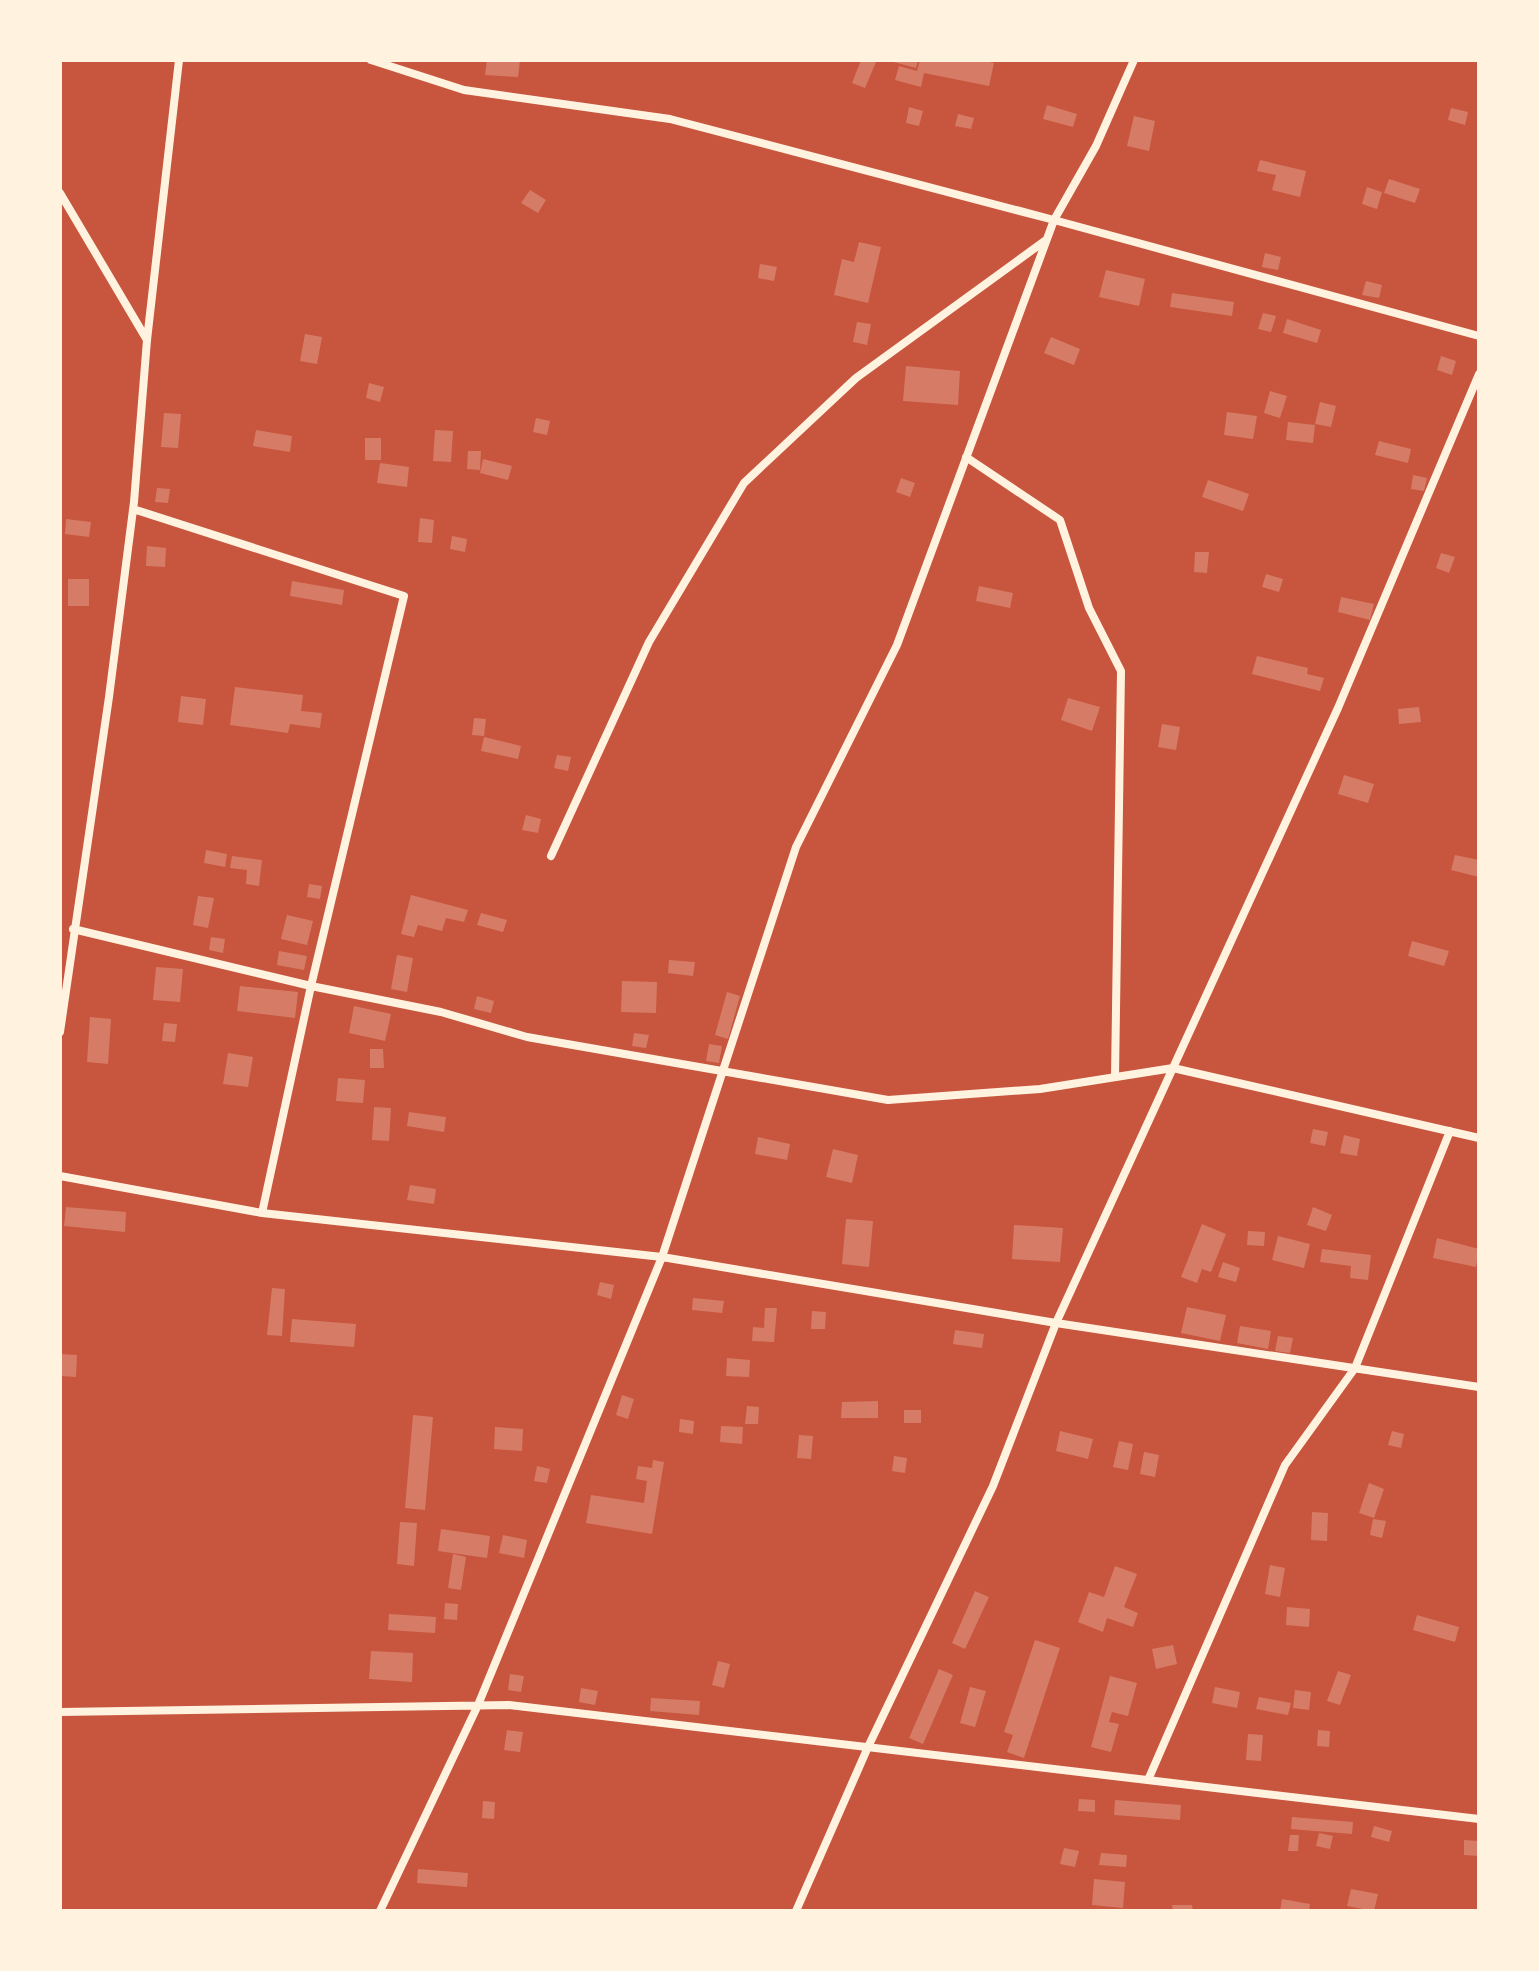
<svg xmlns="http://www.w3.org/2000/svg" width="1539" height="1971" font-family="'DejaVu Sans',sans-serif">
<rect width="100%" height="100%" fill="#c8553d"/>
<path fill="#d67c66" d="M487,60H520L518,77L485,75Z
M861,60L876,62L865,88L852,83Z
M886,60H918L916,68Z
M920,60H981L994,63L989,86L924,73L921,87L895,80L899,66L917,71Z
M1047,105L1077,114L1073,127L1043,119Z
M909,107L923,111L919,126L906,123Z
M1451,108L1468,112L1465,125L1448,120Z
M958,114L974,118L971,129L955,126Z
M1134,116L1155,121L1149,151L1127,146Z
M1260,160L1306,171L1300,197L1272,190L1276,175L1257,171Z
M1389,179L1420,189L1415,203L1384,193Z
M1367,187L1382,192L1377,209L1362,204Z
M530,190L546,200L538,213L521,203Z
M859,242L881,247L868,303L834,295L842,259L854,262Z
M1265,253L1281,257L1278,270L1262,267Z
M760,264L777,267L774,281L758,278Z
M1106,270L1145,279L1139,306L1099,297Z
M1366,281L1382,285L1379,298L1362,295Z
M1172,293L1234,302L1232,316L1170,307Z
M1263,313L1276,316L1271,332L1258,329Z
M1287,319L1321,330L1317,343L1283,333Z
M857,322L871,324L867,345L853,342Z
M305,334L322,337L317,364L300,361Z
M1051,337L1080,349L1074,365L1044,353Z
M1441,356L1456,361L1452,375L1437,370Z
M906,366L960,371L958,405L903,401Z
M369,383L384,387L380,402L366,398Z
M1270,391L1287,396L1280,418L1264,413Z
M1320,402L1336,406L1331,427L1315,424Z
M1227,412L1257,416L1253,439L1224,435Z
M164,413L181,414L178,448L161,447Z
M536,418L550,421L547,435L533,432Z
M1288,422L1315,425L1313,443L1286,440Z
M256,430L292,436L290,452L253,446Z
M435,430L453,431L451,462L433,461Z
M365,438H381V460H365Z
M1379,441L1411,449L1408,463L1375,455Z
M468,451H481L480,470L467,469Z
M483,459L512,466L508,480L480,473Z
M380,463L409,467L407,487L377,483Z
M1413,475L1427,478L1424,491L1411,489Z
M901,478L915,483L910,497L896,492Z
M1208,480L1249,494L1243,511L1202,497Z
M157,488L170,489L168,503L155,502Z
M420,518L434,520L432,543L418,542Z
M66,519L91,522L89,537L65,534Z
M452,536L467,539L465,552L450,549Z
M147,546L166,548L165,567L146,566Z
M1195,552H1209L1207,573L1194,572Z
M1441,553L1455,557L1449,573L1436,568Z
M1266,574L1283,579L1279,592L1262,587Z
M68,579H89V606H68Z
M292,581L344,590L342,605L290,596Z
M979,586L1013,593L1010,608L976,601Z
M1341,597L1374,604L1370,620L1338,612Z
M1257,656L1308,668L1307,674L1324,678L1320,691L1252,674Z
M235,687L303,695L301,711L322,713L320,728L290,724L288,733L230,725Z
M181,696L206,699L203,725L178,722Z
M1068,698L1100,707L1092,731L1061,720Z
M1419,707L1421,722L1399,724L1398,709Z
M474,718L486,719L484,736L472,735Z
M1162,724L1180,727L1176,750L1158,747Z
M484,737L521,746L518,759L481,751Z
M557,755L571,757L568,771L554,768Z
M1344,775L1374,784L1368,803L1338,794Z
M526,815L541,819L538,833L522,830Z
M206,850L227,854L225,867L204,863Z
M1455,855L1479,860V877L1451,870Z
M232,856L262,860L259,886L246,884L247,870L230,868Z
M309,884L322,886L320,899L307,897Z
M411,895L468,910L464,922L446,918L442,931L418,925L414,937L401,934Z
M198,896L214,898L208,928L193,925Z
M481,913L507,920L503,932L477,925Z
M287,915L313,921L307,945L281,939Z
M211,937L225,939L223,953L209,950Z
M1412,941L1449,951L1444,966L1408,956Z
M279,951L307,956L304,970L277,965Z
M397,955L413,958L407,992L391,989Z
M669,960L695,962L693,976L668,973Z
M156,967L183,969L180,1002L153,1000Z
M622,981L657,982L656,1013L621,1012Z
M240,986L298,992L295,1018L237,1011Z
M727,992L740,996L728,1039L715,1035Z
M477,996L494,1001L491,1013L474,1009Z
M354,1006L391,1014L385,1041L349,1033Z
M90,1017L111,1019L108,1064L87,1062Z
M164,1023L177,1024L175,1042L162,1041Z
M634,1033L649,1035L646,1048L632,1046Z
M709,1044L722,1046L719,1063L706,1061Z
M370,1049H383L384,1068H370Z
M228,1053L253,1057L248,1087L223,1084Z
M338,1078L365,1080L363,1103L336,1101Z
M374,1107L391,1108L389,1141L372,1140Z
M409,1112L446,1117L444,1132L407,1126Z
M1313,1129L1328,1132L1325,1146L1310,1143Z
M1344,1135L1360,1139L1357,1156L1340,1153Z
M758,1137L790,1144L787,1160L755,1154Z
M833,1149L858,1155L852,1183L826,1177Z
M410,1185L436,1189L434,1204L407,1200Z
M66,1207L126,1212L125,1232L64,1226Z
M1313,1207L1332,1215L1326,1231L1307,1225Z
M846,1219L873,1221L869,1267L842,1264Z
M1202,1224L1226,1234L1211,1272L1202,1269L1197,1283L1181,1277Z
M1014,1225L1063,1228L1060,1262L1012,1259Z
M1248,1231L1265,1232L1264,1246L1247,1245Z
M1278,1236L1310,1244L1304,1268L1272,1260Z
M1437,1238L1479,1249L1476,1267L1433,1258Z
M1322,1249L1371,1255L1368,1280L1350,1278L1351,1266L1320,1262Z
M1223,1262L1240,1268L1236,1282L1218,1277Z
M600,1282L614,1285L611,1299L597,1295Z
M272,1288L285,1289L282,1336L267,1335Z
M693,1298L724,1301L722,1313L692,1310Z
M1187,1307L1226,1315L1220,1341L1181,1333Z
M765,1308H777L774,1342L752,1341L753,1327L764,1328Z
M812,1311L826,1312L825,1329H811Z
M292,1319L356,1324L354,1347L290,1342Z
M1240,1326L1271,1331L1268,1349L1237,1343Z
M955,1330L984,1334L982,1348L953,1344Z
M1278,1336L1293,1338L1290,1353L1275,1351Z
M60,1354L77,1355L76,1377L60,1376Z
M727,1358L750,1360L749,1377L726,1376Z
M622,1395L634,1399L628,1419L616,1415Z
M878,1401V1418H841L842,1402Z
M747,1406L759,1407L758,1424H745Z
M904,1410H921V1423H904Z
M413,1415L433,1417L425,1510L405,1508Z
M680,1419L694,1421L693,1434L679,1432Z
M721,1426L743,1427L742,1444L720,1442Z
M495,1427L523,1429L522,1451L494,1449Z
M1060,1431L1093,1439L1088,1459L1056,1451Z
M1392,1431L1404,1434L1401,1448L1388,1445Z
M799,1435L813,1436L811,1459L797,1458Z
M1119,1441L1133,1444L1128,1470L1113,1467Z
M1144,1452L1159,1455L1155,1477L1140,1474Z
M894,1456L907,1458L905,1473L892,1471Z
M653,1460L664,1462L652,1534L586,1523L591,1495L644,1503L647,1481L636,1479L638,1466L652,1468Z
M537,1466L550,1469L547,1483L534,1481Z
M1369,1483L1384,1489L1374,1518L1359,1513Z
M1312,1512L1328,1513L1327,1541L1311,1540Z
M1373,1519L1386,1521L1382,1538L1370,1535Z
M400,1522L417,1523L414,1566L397,1564Z
M441,1529L490,1536L487,1558L438,1551Z
M503,1535L527,1540L524,1558L499,1553Z
M453,1554L466,1557L461,1590L448,1588Z
M1270,1565L1285,1568L1280,1597L1265,1594Z
M1115,1566L1137,1574L1124,1607L1138,1613L1133,1627L1107,1618L1103,1632L1078,1622L1089,1592L1104,1597Z
M975,1591L989,1597L965,1649L952,1643Z
M445,1603L458,1604L457,1620L444,1619Z
M1287,1607L1310,1609L1309,1627L1286,1625Z
M389,1614L436,1617L435,1633L388,1630Z
M1417,1615L1459,1627L1455,1642L1413,1630Z
M1035,1640L1060,1648L1024,1758L1007,1752L1013,1735L1004,1732Z
M1173,1645L1177,1664L1156,1669L1152,1649Z
M371,1651L413,1653L412,1682L369,1679Z
M718,1661L730,1664L724,1688L712,1685Z
M939,1669L953,1675L923,1744L909,1738Z
M1338,1671L1351,1675L1340,1705L1327,1701Z
M510,1674L524,1676L521,1692L508,1690Z
M1110,1676L1137,1683L1128,1716L1112,1712L1109,1722L1119,1724L1111,1752L1091,1747Z
M970,1687L986,1691L975,1727L960,1723Z
M1215,1687L1240,1692L1237,1708L1212,1703Z
M581,1688L598,1691L595,1705L579,1702Z
M1295,1690L1311,1692L1309,1710L1293,1708Z
M1259,1697L1291,1703L1288,1715L1256,1709Z
M651,1698L700,1701L699,1715L650,1711Z
M507,1730L523,1732L520,1752L504,1750Z
M1318,1730L1330,1731L1329,1747L1317,1746Z
M1248,1734L1263,1735L1261,1761L1246,1760Z
M1079,1799L1095,1800V1812L1078,1811Z
M1115,1800L1181,1805L1180,1820L1114,1815Z
M483,1801L495,1802L494,1819L482,1818Z
M1292,1817L1353,1822L1352,1834L1291,1829Z
M1374,1826L1392,1831L1389,1842L1371,1837Z
M1319,1833L1333,1836L1330,1849L1316,1846Z
M1290,1835H1299L1298,1851H1288Z
M1464,1840L1479,1841V1856L1464,1855Z
M1064,1848L1079,1851L1075,1867L1060,1864Z
M1101,1853L1127,1855L1126,1867L1099,1865Z
M418,1869L468,1873L467,1887L417,1883Z
M1094,1879L1125,1882L1123,1908L1092,1905Z
M1351,1889L1378,1894L1374,1911L1347,1906Z
M1282,1899L1310,1904L1309,1911H1280Z
M1172,1905H1192L1193,1911H1173Z"/>
<g fill="none" stroke-linecap="round" stroke-linejoin="round">
<path stroke="#fff3e0" stroke-width="8" d="M371,60L464,90L670,119L1054,220L1479,336
M60,193L147,340
M966,457L1060,520L1089,608L1121,671L1115,1077
M133,509L404,596L311,986L262,1213
M551,856L649,642L744,483L856,378L1046,240
M73,929L311,986L441,1012L527,1037L888,1100L1040,1089L1173,1068L1479,1138
M60,1032L109,697L134,502L147,340L179,60
M60,1176L262,1213L662,1257L1056,1323L1479,1387
M60,1712L509,1705L1479,1819
M1148,1780L1285,1465L1355,1368L1450,1131
M380,1911L478,1705L662,1257L796,847L897,645L1054,220L1096,146L1134,60
M796,1911L868,1747L993,1486L1056,1323L1338,708L1479,374"/>
</g>
<rect width="1539" height="1971" fill="none" stroke="#fff3e0" stroke-width="124"/>
</svg>
